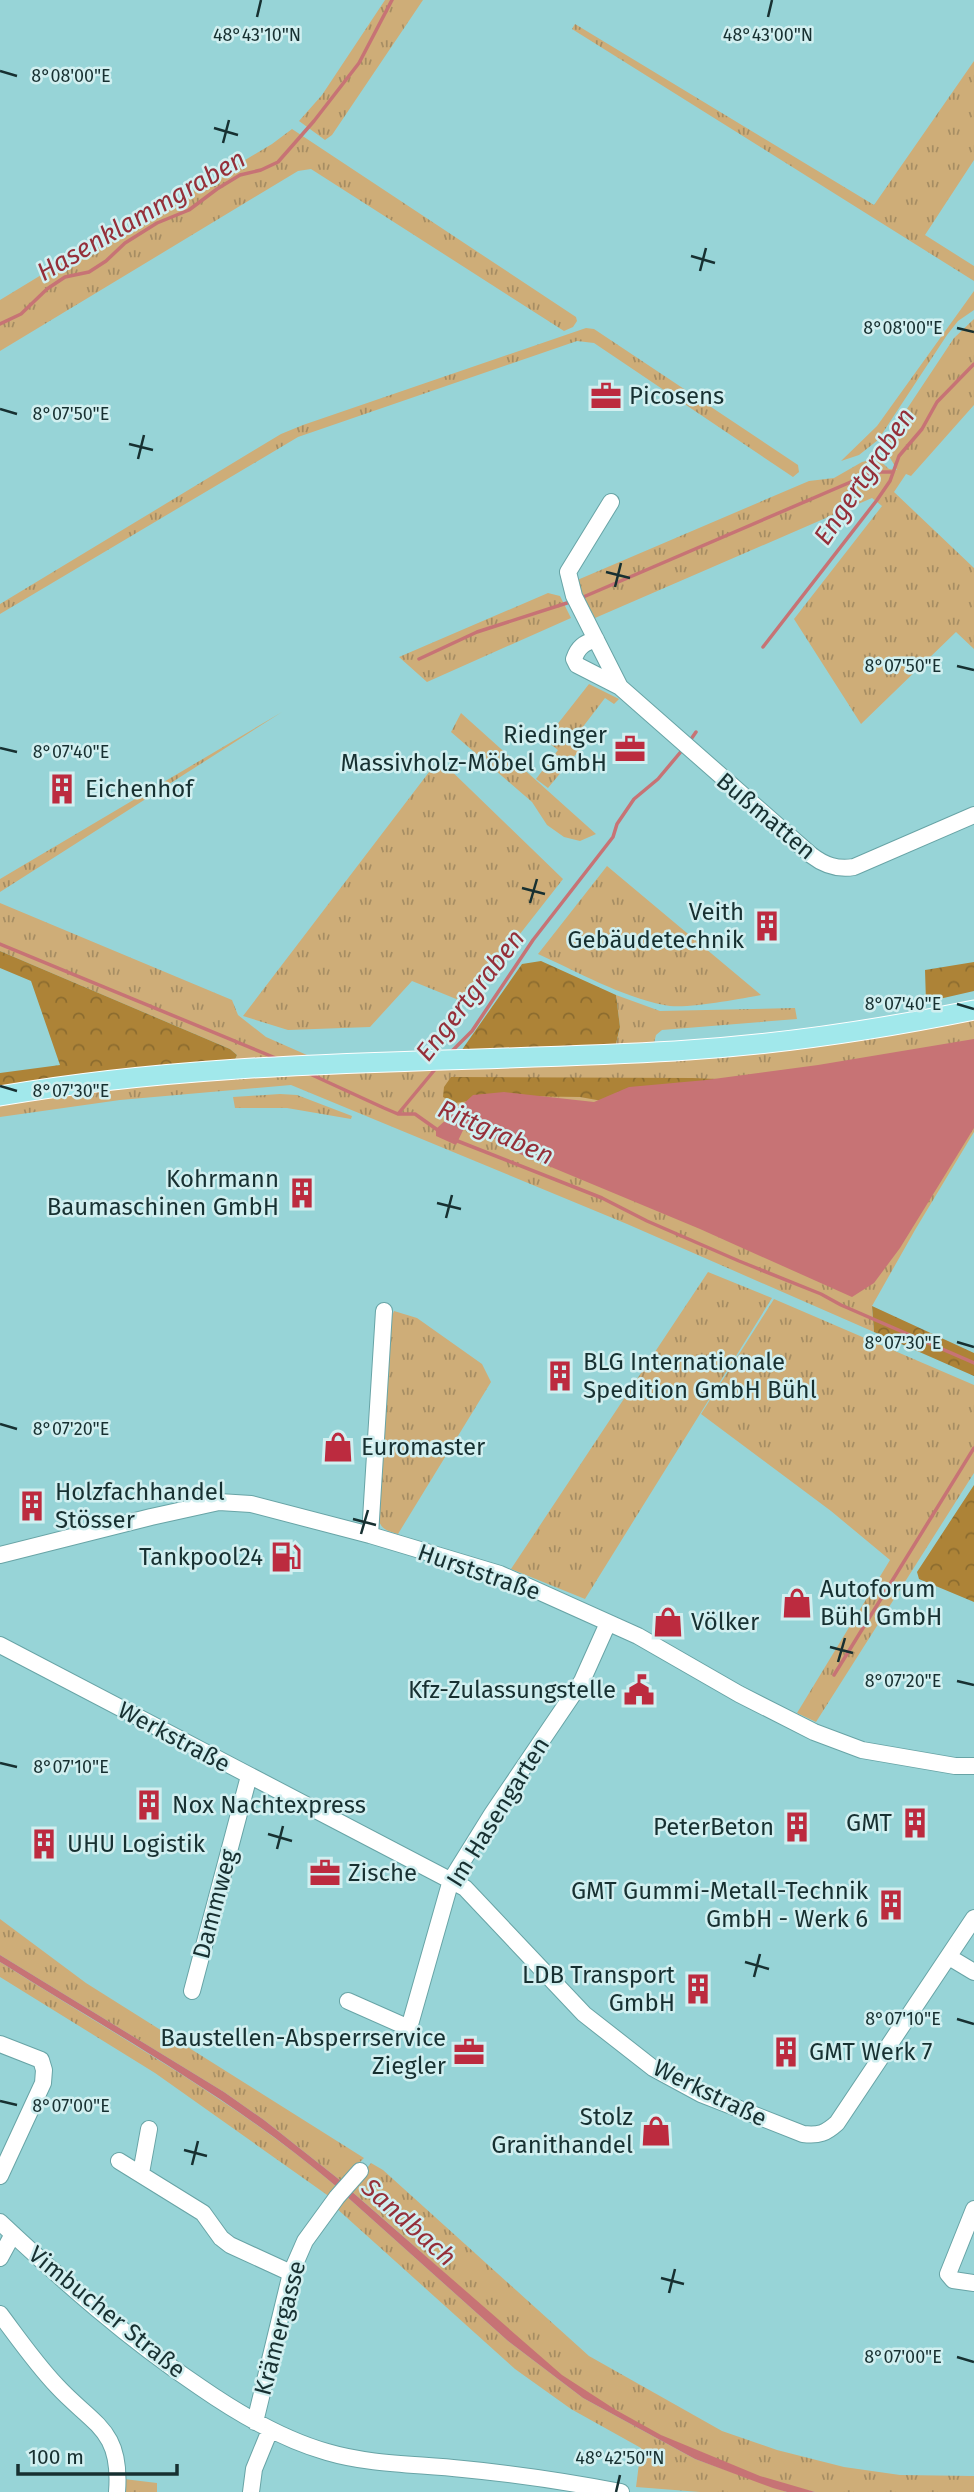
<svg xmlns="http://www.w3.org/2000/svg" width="974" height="2492" font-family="'Fira Sans',sans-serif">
<defs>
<pattern id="grass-tufts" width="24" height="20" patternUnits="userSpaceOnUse" patternTransform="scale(1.75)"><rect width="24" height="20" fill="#cead78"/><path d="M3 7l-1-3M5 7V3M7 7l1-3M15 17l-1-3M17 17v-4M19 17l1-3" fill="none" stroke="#a68d63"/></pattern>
<pattern id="forest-crowns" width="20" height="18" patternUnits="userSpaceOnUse" patternTransform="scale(1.75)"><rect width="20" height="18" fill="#ad8337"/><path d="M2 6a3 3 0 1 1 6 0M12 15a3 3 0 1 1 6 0" fill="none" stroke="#8c6c2f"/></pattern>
</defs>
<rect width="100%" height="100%" fill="#97d4d7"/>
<path fill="url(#grass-tufts)" d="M385,0H423L332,135L325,140L299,121L322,95Z
M575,24L874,205L974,61V160L925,235L974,266V281L572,29Z
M292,129L576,317L577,321L573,327L564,331L311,169L298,171L0,351V300L84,249L88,253L272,144Z
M974,291V310L958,321L947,335L878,440L859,455L841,461L877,426Z
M974,319V405L911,476L906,474L894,492L974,568V649L956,632L861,724L794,619L882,506L872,498L595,618L575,581L809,481L834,478L862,462L877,458L889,469L897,470L883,445L954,338Z
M586,328L594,329L798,465L799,472L793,477L594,343L577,341L298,437L0,614V604L281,434L303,425Z
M548,593L560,596L571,618L427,682L399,657Z
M589,684L619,699L614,704L605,698L582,728L591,736L548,788L536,779L558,750L545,740Z
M282,712L0,892V879Z
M461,713L596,834L580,841L564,837L547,825L532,802L451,732Z
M439,759L563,879L466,1003L412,981L370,1027L288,1030L243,1016Z
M607,866L761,995C739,999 683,1010 664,1005C620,996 578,972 538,954Z
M0,903L232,1000L238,1015L266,1037L316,1059L234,1062L237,1055L230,1049L0,951Z
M616,995L660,1011L795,1008L797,1019L662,1030L656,1035L653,1047L615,1048L620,1027Z
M974,1019V1132L915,1230L872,1306L874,1332L627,1224L291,1085L120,1100L0,1117V1105L112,1088L213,1079L427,1069Z
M280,1094L297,1095L352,1116L351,1119L287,1108H235L233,1097Z
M708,1272L772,1298L585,1599L511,1569Z
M774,1299L974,1385V1473L816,1722L797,1713L890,1560L831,1511L701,1414Z
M394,1311L417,1318L482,1364L491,1382L398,1534C383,1530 380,1528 377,1513L390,1321Z
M0,1919L86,1983L364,2158L341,2181L264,2120L224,2092L0,1955Z
M0,1962C115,2035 233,2099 337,2187L330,2197L155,2073L0,1977Z
M371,2163L383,2170L589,2356L722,2431L777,2450L844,2467L900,2475L974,2476V2492H815C732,2474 630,2426 561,2375C538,2357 516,2336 493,2316C445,2274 398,2231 350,2190Z
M345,2195L508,2341L583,2398L695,2459L787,2492H700L636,2487L641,2448L571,2409L515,2369L335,2207Z
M124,2479L157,2483V2492H123Z"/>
<path fill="url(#forest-crowns)" d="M0,951L230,1049L237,1055L234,1062L0,1088V1073L60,1065L31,981L0,968Z
M541,961L616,995L620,1027L615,1048L459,1054L522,964Z
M974,962V991L926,1002L925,970Z
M451,1077L693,1078L717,1079L647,1109L580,1097L505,1096L455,1103L443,1097L444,1087Z
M872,1306L974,1353V1376L874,1332Z
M974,1485V1602L919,1579L917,1572Z"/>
<path fill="#c77375" d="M974,1039V1128L900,1248L874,1283L852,1297L700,1229L515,1152L484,1132L465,1126L456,1145L436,1136V1129L473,1095L504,1092L594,1102L629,1087L706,1080L818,1065Z
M0,1955L224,2092L264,2120L341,2181L337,2187C235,2100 118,2036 5,1965L0,1962Z
M350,2190L562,2375L616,2410L661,2435L760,2476L815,2492H787L773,2488L695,2459L583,2398L508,2341L345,2195Z"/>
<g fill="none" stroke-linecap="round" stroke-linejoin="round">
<path stroke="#c77375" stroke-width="3.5" d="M0,324L21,314L47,289L65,277L89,272L106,261L125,243L157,223L189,210L217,189L240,175L261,170L278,162L314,121L359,63L392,0
M581,598L874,472H893
M763,647L877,500L890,481L899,456L922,429L937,402L974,364
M419,659L477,632L570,602
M689,742L696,732
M0,944L278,1059
M452,1051L472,1031L533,940L613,837L617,824L634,799L658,779L684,748
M310,1074L384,1108L398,1114H415L439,1131
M398,1114L437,1067
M455,1140L602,1198L647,1221L739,1261L821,1294L841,1305L974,1363
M834,1675L974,1448"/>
<g stroke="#68a4a6" stroke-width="18">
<path id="minor" d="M611,502L568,572L574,596L620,687
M596,639C584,643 578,647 574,659L577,665L620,687L811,855C824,865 837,870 854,867L974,815
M370,1535L384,1311
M0,1555L151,1517L219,1502L251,1504L370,1535L500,1574L638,1636L739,1694L814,1732L862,1750L955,1766H974
M0,1645L465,1888L584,2014L653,2068L701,2094L803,2134C819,2136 826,2133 837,2123L974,1918
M949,1957L974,1972
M192,1991L249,1776
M348,2001L409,2028L451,1880L492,1814L582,1681L608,1623
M0,2044L41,2060L44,2070L43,2083L0,2176
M119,2161L203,2213L221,2238L230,2245L291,2273
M141,2173L149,2129
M974,2209L948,2274L953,2280L974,2283
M0,2222C63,2281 128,2339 200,2387C239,2414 281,2439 327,2452C371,2465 418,2464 463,2469C516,2474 569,2482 621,2492
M0,2258L13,2234
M0,2314C18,2338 36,2364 57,2386C93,2425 122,2429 117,2492
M255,2422L291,2273L305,2241L337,2197L360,2171
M251,2492L254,2469L270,2430"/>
</g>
<g stroke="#fff" stroke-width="21">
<path id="major" d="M0,1096C223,1057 450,1064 675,1051C775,1045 876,1030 974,1010"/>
</g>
<use href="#minor" stroke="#fff" stroke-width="16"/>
<use href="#major" stroke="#a1e8eb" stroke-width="19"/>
</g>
<path fill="none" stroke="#173031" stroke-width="2.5" d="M257,17L261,0M768,17L772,0M0,71L17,76M214,128L238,135M223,143L229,120M691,256L715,263M700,271L706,248M957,328L974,332M0,409L17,414M129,444L153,450M138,459L144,435M606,572L630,578M615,587L621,563M957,666L974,670M0,748L17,752M522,888L545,894M530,903L537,879M957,1004L974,1009M0,1086L17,1091M437,1203L461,1209M446,1218L452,1195M957,1342L974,1347M0,1424L17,1429M353,1519L376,1525M361,1534L368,1510M830,1647L853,1653M838,1662L845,1638M957,1681L974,1685M0,1763L17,1767M268,1834L292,1841M277,1849L283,1826M745,1962L769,1969M754,1977L760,1954M957,2019L974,2024M0,2101L17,2105M184,2150L207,2156M192,2165L198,2141M661,2278L684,2284M669,2293L675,2269M957,2357L974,2362M616,2492L620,2475"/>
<defs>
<g id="office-bare" transform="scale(2.415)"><path d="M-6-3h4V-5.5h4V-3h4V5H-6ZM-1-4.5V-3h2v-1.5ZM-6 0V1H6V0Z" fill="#bc2b3f" stroke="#d1eff0" stroke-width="2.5" paint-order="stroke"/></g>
<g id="building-bare" transform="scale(2.415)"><path d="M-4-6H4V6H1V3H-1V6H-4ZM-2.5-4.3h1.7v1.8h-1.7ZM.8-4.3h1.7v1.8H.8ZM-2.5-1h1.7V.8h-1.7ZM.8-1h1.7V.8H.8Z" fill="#bc2b3f" stroke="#d1eff0" stroke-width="2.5" paint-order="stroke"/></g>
<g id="shop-bare" transform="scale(2.415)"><path d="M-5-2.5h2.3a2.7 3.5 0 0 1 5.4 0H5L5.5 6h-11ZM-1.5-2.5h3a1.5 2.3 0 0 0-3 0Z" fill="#bc2b3f" stroke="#d1eff0" stroke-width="2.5" paint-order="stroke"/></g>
<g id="fuel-bare" transform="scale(2.415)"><path d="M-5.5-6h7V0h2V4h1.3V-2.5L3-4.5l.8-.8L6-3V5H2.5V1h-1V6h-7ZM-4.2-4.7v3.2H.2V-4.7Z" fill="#bc2b3f" stroke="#d1eff0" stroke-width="2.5" paint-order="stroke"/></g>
<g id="civic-bare" transform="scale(2.415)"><path d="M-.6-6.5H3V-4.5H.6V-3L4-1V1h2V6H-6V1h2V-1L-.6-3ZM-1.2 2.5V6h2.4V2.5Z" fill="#bc2b3f" stroke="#d1eff0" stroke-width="2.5" paint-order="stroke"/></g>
</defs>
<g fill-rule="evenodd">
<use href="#office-bare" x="606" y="396"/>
<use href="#office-bare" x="630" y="749"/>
<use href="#building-bare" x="62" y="789"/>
<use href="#building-bare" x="767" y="926"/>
<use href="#building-bare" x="302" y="1193"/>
<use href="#building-bare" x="560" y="1376"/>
<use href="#shop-bare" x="338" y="1447"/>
<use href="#building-bare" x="32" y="1506"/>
<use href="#fuel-bare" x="286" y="1557"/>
<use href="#shop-bare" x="797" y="1603"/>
<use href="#shop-bare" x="668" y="1622"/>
<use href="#civic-bare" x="639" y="1690"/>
<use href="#building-bare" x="149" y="1805"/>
<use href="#building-bare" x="915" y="1823"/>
<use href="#building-bare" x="797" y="1827"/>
<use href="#building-bare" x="44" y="1844"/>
<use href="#office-bare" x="325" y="1873"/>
<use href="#building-bare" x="891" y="1905"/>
<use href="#building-bare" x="698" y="1989"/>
<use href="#office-bare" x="469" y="2052"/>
<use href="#building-bare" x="786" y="2052"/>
<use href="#shop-bare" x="656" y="2131"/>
</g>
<g text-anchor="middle" stroke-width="5" stroke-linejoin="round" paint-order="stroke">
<g font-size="24" fill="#173031" stroke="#d1eff0" text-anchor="start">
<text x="629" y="404">Picosens</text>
<text x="607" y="743" text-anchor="end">Riedinger<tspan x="607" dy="28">Massivholz-Möbel GmbH</tspan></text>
<text x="85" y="797">Eichenhof</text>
<text x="744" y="920" text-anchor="end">Veith<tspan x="744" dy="28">Gebäudetechnik</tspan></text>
<text x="279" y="1187" text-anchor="end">Kohrmann<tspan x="279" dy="28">Baumaschinen GmbH</tspan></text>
<text x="583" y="1370">BLG Internationale<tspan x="583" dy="28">Spedition GmbH Bühl</tspan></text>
<text x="361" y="1455">Euromaster</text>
<text x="55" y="1500">Holzfachhandel<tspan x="55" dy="28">Stösser</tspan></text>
<text x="263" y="1565" text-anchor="end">Tankpool24</text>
<text x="820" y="1597">Autoforum<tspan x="820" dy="28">Bühl GmbH</tspan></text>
<text x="691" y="1630">Völker</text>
<text x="616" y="1698" text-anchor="end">Kfz-Zulassungstelle</text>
<text x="172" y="1813">Nox Nachtexpress</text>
<text x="892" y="1831" text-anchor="end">GMT</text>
<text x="774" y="1835" text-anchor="end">PeterBeton</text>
<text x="67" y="1852">UHU Logistik</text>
<text x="348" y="1881">Zische</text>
<text x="868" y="1899" text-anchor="end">GMT Gummi-Metall-Technik<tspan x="868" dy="28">GmbH - Werk 6</tspan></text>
<text x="675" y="1983" text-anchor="end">LDB Transport<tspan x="675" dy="28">GmbH</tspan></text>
<text x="446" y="2046" text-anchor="end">Baustellen-Absperrservice<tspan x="446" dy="28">Ziegler</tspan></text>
<text x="809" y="2060">GMT Werk 7</text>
<text x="633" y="2125" text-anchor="end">Stolz<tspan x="633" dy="28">Granithandel</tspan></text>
</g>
<g font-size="24" fill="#173031" stroke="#d1eff0">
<text transform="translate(766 816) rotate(40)" y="8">Bußmatten</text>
<text transform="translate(479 1572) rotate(19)" y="8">Hurststraße</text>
<text transform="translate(174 1737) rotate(28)" y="8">Werkstraße</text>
<text transform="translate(498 1812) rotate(-58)" y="8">Im Hasengarten</text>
<text transform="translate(215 1904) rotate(-75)" y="8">Dammweg</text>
<text transform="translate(710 2093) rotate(26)" y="8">Werkstraße</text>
<text transform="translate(107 2312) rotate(39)" y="8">Vimbucher Straße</text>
<text transform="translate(280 2328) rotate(-75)" y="8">Krämergasse</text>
</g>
<g font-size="26" font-style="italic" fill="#952f39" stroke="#d1eff0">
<text transform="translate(141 215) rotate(-30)" y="9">Hasenklammgraben</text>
<text transform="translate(864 476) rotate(-56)" y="9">Engertgraben</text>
<text transform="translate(470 995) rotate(-52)" y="9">Engertgraben</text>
<text transform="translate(496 1132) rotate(24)" y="9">Rittgraben</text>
<text transform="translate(409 2222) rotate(42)" y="9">Sandbach</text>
</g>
</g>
<g font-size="18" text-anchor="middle" fill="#173031" stroke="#d1eff0" stroke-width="5" stroke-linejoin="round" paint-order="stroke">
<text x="257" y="41">48°43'10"N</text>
<text x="768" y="41">48°43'00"N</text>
<text x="71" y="82">8°08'00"E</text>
<text x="903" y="334">8°08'00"E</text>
<text x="71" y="420">8°07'50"E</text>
<text x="903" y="672">8°07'50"E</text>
<text x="71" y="758">8°07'40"E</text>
<text x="903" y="1010">8°07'40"E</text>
<text x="71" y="1097">8°07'30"E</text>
<text x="903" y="1349">8°07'30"E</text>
<text x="71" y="1435">8°07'20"E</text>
<text x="903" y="1687">8°07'20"E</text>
<text x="71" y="1773">8°07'10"E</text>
<text x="903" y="2025">8°07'10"E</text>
<text x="71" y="2112">8°07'00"E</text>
<text x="903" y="2363">8°07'00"E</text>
<text x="620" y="2464">48°42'50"N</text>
</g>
<path d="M18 2464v10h159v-10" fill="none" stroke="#173031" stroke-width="3.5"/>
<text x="28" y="2464" font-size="21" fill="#173031" stroke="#d1eff0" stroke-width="5" paint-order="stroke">100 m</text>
</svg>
